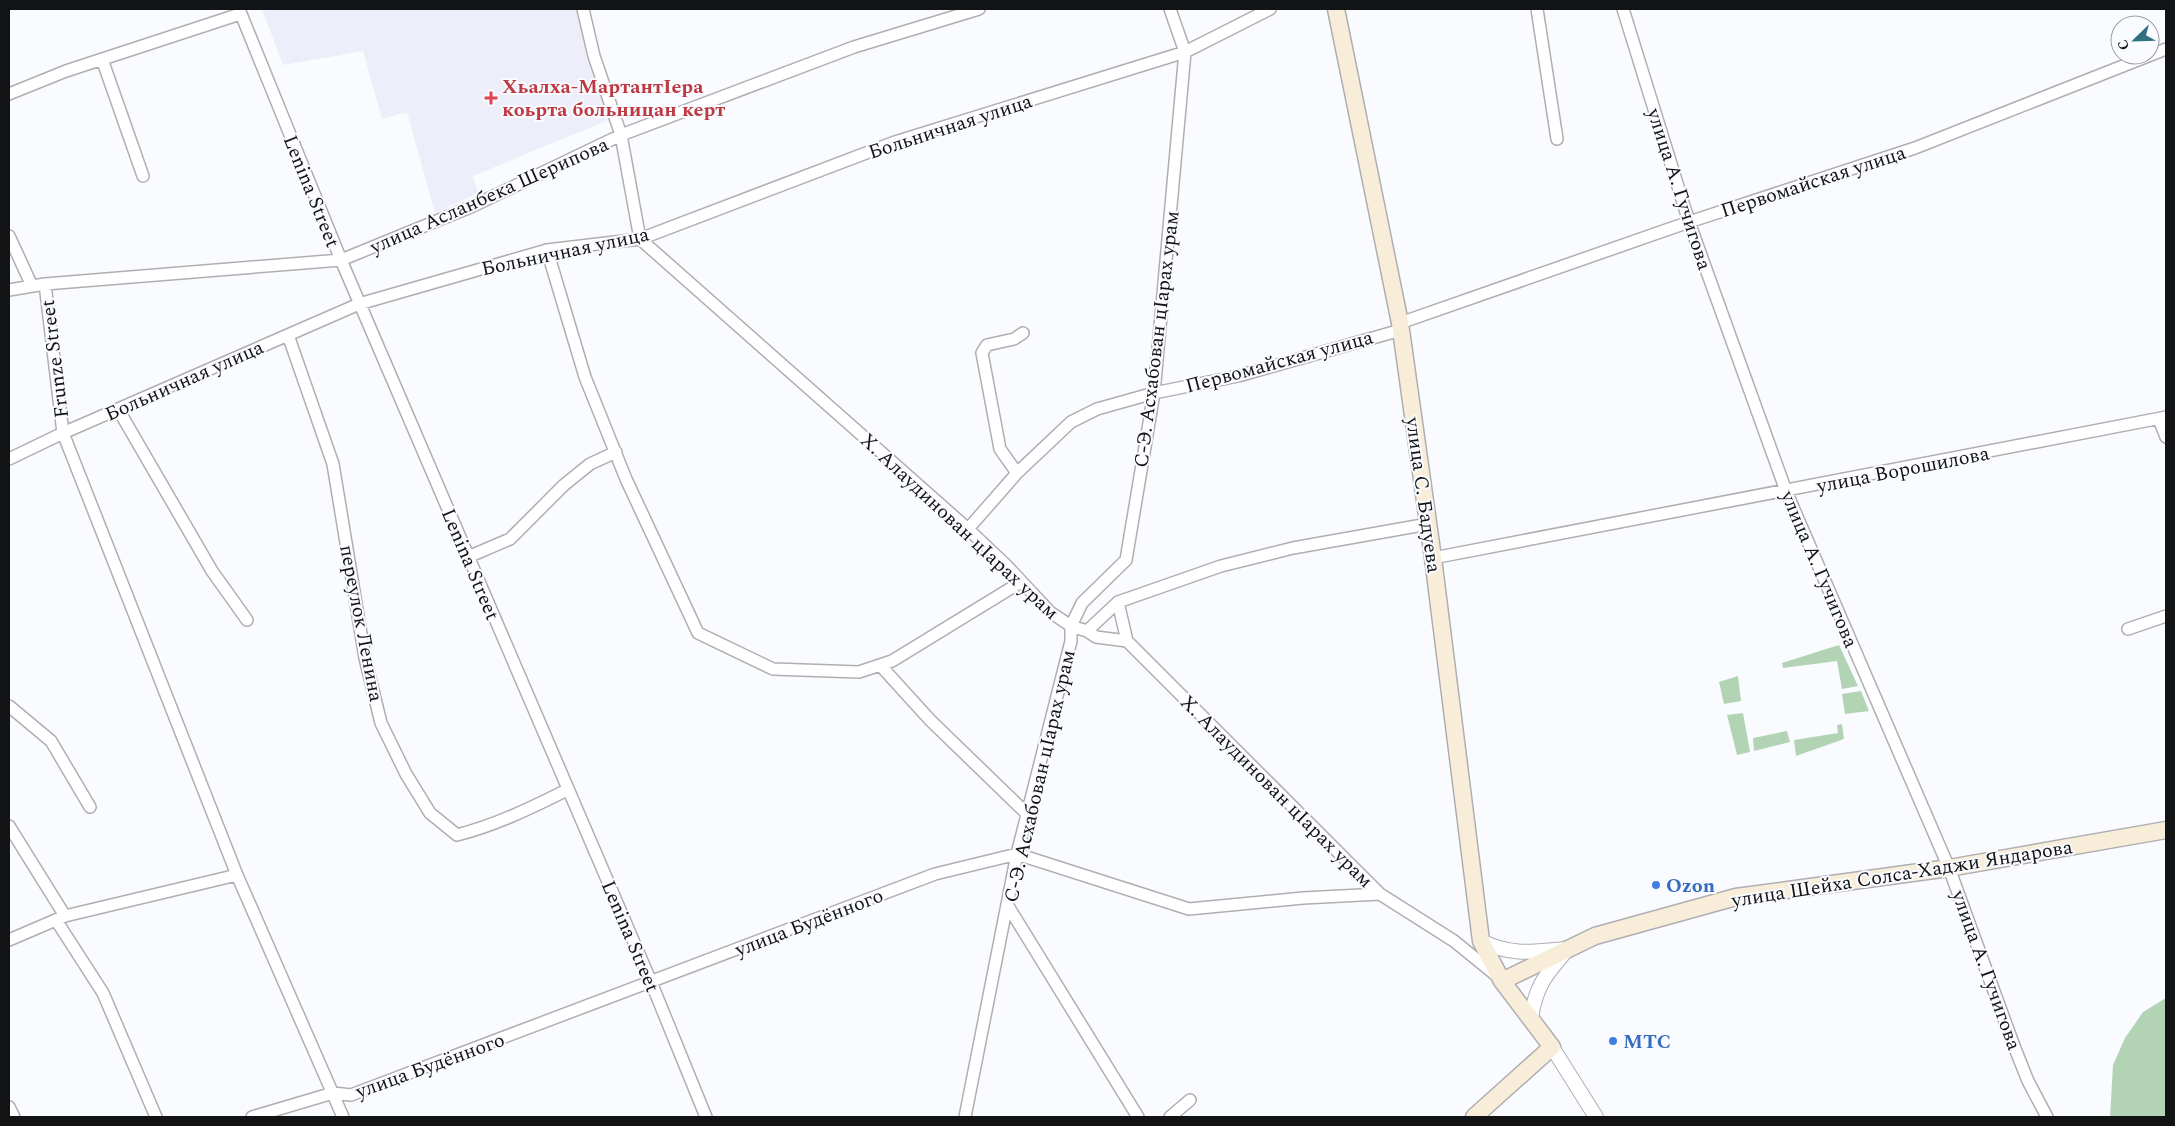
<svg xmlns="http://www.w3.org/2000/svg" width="2175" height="1126" font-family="Spectral,serif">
<rect width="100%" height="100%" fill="#fafbff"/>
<path fill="#edeef9" d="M262,9H581L613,118L473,176L478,193L435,213L407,112L382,119L363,51L283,65Z"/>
<path fill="#b2d4b4" d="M1839,645L1858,686L1842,689L1837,661L1783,668L1782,663Z
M1738,676L1741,701L1724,704L1719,682Z
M1861,691L1869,711L1845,714L1842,694Z
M1743,713L1750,752L1737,755L1727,715Z
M1842,724L1844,739L1796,756L1794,740L1838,733L1837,725Z
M1787,731L1790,742L1754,751L1753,738Z
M2166,998V1117H2110L2113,1065L2125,1038L2143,1012Z"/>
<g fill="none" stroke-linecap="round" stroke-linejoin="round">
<g stroke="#afafb3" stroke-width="14">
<path id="minor" d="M239,9L341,260L651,982L706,1117
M583,9L594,56L621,135L640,239L968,529L1007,566L1050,612L1071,626L1087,631L1096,637L1127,641L1380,894L1454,941L1497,976
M1537,9L1557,139
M1623,9L1689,222L1786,491L1949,868L2014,1046L2028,1081L2047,1117
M102,59L143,176
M9,94L66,71L240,14
M9,236L32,286
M547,250L585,377L626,479L698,633L773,669L859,672L892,661L1021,582
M45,284L63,433L237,875L343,1117
M9,290L45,284L341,260L473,206L621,135L854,47L979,9
M1400,323L1689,222L1915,148L2166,49
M288,335L333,464L365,658L381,723L406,774L430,813L457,835C496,825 531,808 567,790
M118,409L212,571L247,620
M2159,419L2166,437
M9,459L63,433L359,304L547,250L640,239L895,142L1185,52L1270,9
M1017,473L1000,449L982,353L987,345L1014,339L1023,333
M968,529L1017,473L1071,422L1097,409L1154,393L1238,376L1401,330
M468,557L510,539L564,485L590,464L616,452
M1433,558L2166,417
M1118,602L1127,641
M2128,629L2166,616
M1087,631L1118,602L1221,566L1293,548L1428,524
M880,665L930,720L1027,814
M9,706L51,741L90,807
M9,826L65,916
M1008,906L1138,1117
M56,920L103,993L156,1117
M9,940L65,916L237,875
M9,1107L14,1117
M252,1117L333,1093L351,1095L935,874L1017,854L1189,909L1303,898L1380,894
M965,1117L1017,854L1071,641V626L1082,603L1126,560L1154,393L1185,52L1170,9
M1170,1117L1190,1100"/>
</g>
<g stroke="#afafb3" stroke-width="16">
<path id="tertiary" d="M1481,941C1512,956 1532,952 1565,949
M1531,1019C1535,987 1546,974 1567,950
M1552,1047L1596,1117"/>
</g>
<g stroke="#afafb3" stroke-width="19">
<path id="secondary" d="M1336,9L1400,323L1433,558L1481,941L1502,981L1552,1047L1474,1117
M1502,981L1595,936L1736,897L1949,868L2166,830"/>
</g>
<use href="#minor" stroke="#fff" stroke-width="11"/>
<use href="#tertiary" stroke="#fff" stroke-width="14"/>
<use href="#secondary" stroke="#f7edd9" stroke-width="16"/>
</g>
<path fill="#e0444e" stroke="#fafbff" stroke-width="2" d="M488.5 90.5h5v5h5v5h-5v5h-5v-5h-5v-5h5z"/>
<g fill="#3f7fe0" stroke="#fafbff" stroke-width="2">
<circle cx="1656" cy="885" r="5"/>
<circle cx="1613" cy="1041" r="5"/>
</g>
<g text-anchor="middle" stroke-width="4" stroke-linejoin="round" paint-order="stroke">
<g font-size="20" font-weight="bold" fill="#be3a42" stroke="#fafbff" text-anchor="start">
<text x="502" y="93">Хьалха-МартантIера<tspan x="502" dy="23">коьрта больницан керт</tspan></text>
</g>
<g font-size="20" fill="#121314" stroke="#fafbff">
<text transform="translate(950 126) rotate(-18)" y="7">Больничная улица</text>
<text transform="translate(1813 181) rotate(-18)" y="7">Первомайская улица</text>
<text transform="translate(1680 189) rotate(72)" y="7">улица А. Гучигова</text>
<text transform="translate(312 191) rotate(68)" y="7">Lenina Street</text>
<text transform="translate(489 195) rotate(-24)" y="7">улица Асланбека Шерипова</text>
<text transform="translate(565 251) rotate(-12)" y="7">Больничная улица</text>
<text transform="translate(1156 339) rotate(-83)" y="7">С-Э. Асхабован цIарах урам</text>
<text transform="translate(54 359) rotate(-97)" y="7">Frunze Street</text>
<text transform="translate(1279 361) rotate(-15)" y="7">Первомайская улица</text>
<text transform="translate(184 380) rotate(-24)" y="7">Больничная улица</text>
<text transform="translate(1903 469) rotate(-11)" y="7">улица Ворошилова</text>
<text transform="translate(1424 495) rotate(82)" y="7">улица С. Бадуева</text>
<text transform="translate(960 526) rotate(43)" y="7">Х. Алаудинован цIарах урам</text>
<text transform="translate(471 564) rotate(67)" y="7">Lenina Street</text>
<text transform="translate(1820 569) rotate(67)" y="7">улица А. Гучигова</text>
<text transform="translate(362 623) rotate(79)" y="7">переулок Ленина</text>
<text transform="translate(1039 776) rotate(-77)" y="7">С-Э. Асхабован цIарах урам</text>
<text transform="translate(1277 791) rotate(45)" y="7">Х. Алаудинован цIарах урам</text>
<text transform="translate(1902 873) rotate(-9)" y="7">улица Шейха Солса-Хаджи Яндарова</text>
<text transform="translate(809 922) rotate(-21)" y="7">улица Будённого</text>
<text transform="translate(631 936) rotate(67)" y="7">Lenina Street</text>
<text transform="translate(1987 970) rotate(70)" y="7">улица А. Гучигова</text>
<text transform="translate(430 1065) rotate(-20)" y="7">улица Будённого</text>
</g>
<g font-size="20" font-weight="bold" fill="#366cbe" stroke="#fafbff" text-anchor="start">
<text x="1666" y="892">Ozon</text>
<text x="1623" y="1048">МТС</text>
</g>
</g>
<rect width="2175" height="1126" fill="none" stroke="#121314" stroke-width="20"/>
<g transform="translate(2135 40) rotate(247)"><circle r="24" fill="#fafbff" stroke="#9d9ea1"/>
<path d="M0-4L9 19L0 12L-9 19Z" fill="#2f7083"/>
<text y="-8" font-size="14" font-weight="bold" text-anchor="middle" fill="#121314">С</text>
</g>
</svg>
